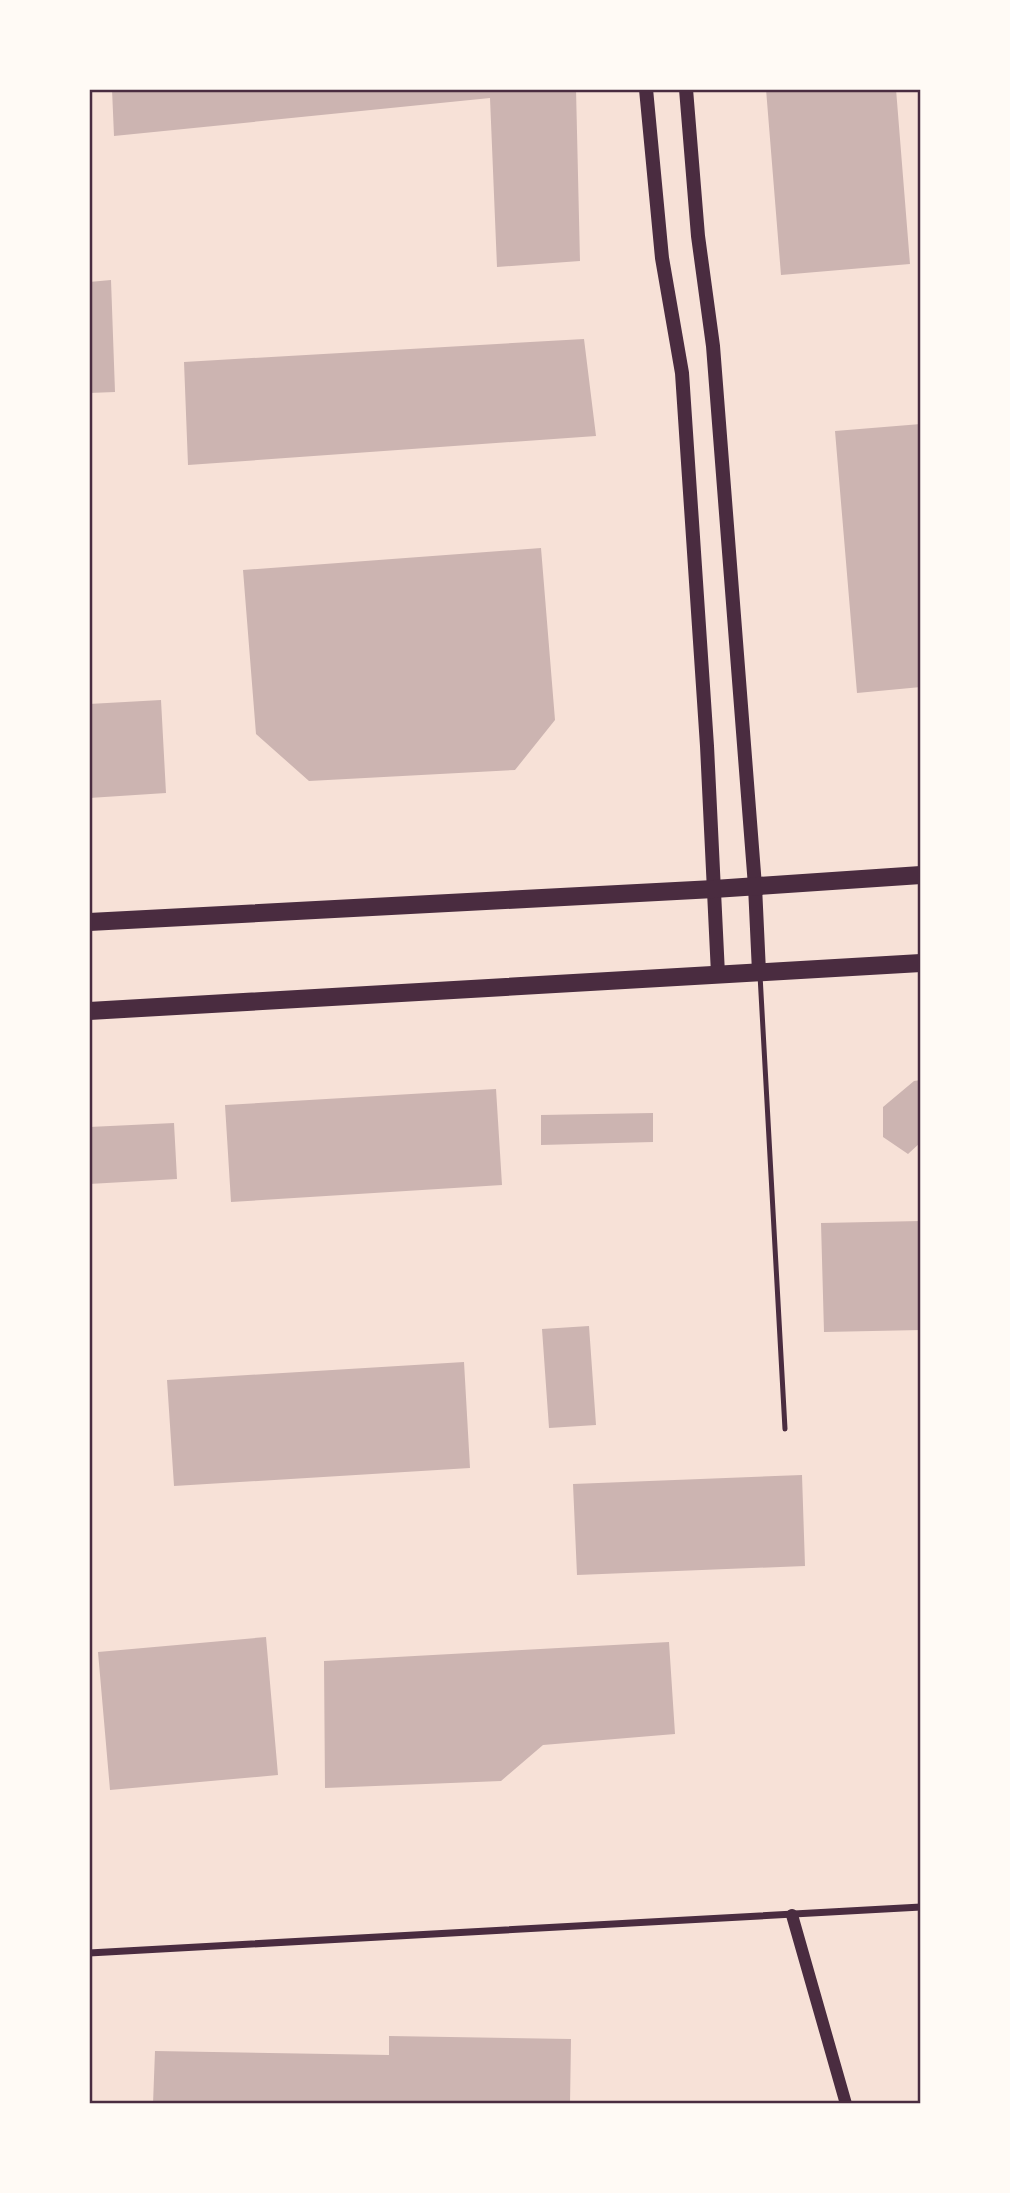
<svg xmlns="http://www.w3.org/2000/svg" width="1010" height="2193" font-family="'Source Serif 4',serif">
<rect width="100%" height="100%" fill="#f7e1d7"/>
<path fill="#ccb4b1" d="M112,89H576L580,261L497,267L490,98L114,136Z
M766,89H896L910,264L781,275Z
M111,280L115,392L89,393V282Z
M584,339L596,436L188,465L184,362Z
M921,424V687L857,693L835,431Z
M541,548L555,720L515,770L309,781L256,734L243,570Z
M161,700L166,793L89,798V704Z
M921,1080V1142L908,1154L883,1137V1107L914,1081Z
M496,1089L502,1185L231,1202L225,1105Z
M653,1113V1142L541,1145V1115Z
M174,1123L177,1179L89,1184V1127Z
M921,1221V1330L824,1332L821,1223Z
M589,1326L596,1425L549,1428L542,1329Z
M464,1362L470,1468L174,1486L167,1380Z
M802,1475L805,1566L577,1575L573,1484Z
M266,1637L278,1775L110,1790L98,1652Z
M669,1642L675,1734L543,1745L501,1781L325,1788L324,1661Z
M389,2036L571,2039L570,2104H153L155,2051L389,2055Z"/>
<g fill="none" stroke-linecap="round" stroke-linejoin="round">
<path stroke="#4a2c40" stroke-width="5" d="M760,975L785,1429"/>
<path stroke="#4a2c40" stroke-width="7" d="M89,1953L921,1907"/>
<path stroke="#4a2c40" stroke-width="12" d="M792,1915L846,2104"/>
<path stroke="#4a2c40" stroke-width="14" d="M646,89L662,258L682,373L707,746L718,974
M686,89L698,236L713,346L755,886L759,972"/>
<path stroke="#4a2c40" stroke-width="18" d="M89,922L714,889L921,875
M89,1011L921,963"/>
</g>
<rect width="1010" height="2193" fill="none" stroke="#fffaf5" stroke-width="182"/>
<rect x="91" y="91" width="828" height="2011" fill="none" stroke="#4a2c40" stroke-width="2.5"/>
</svg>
